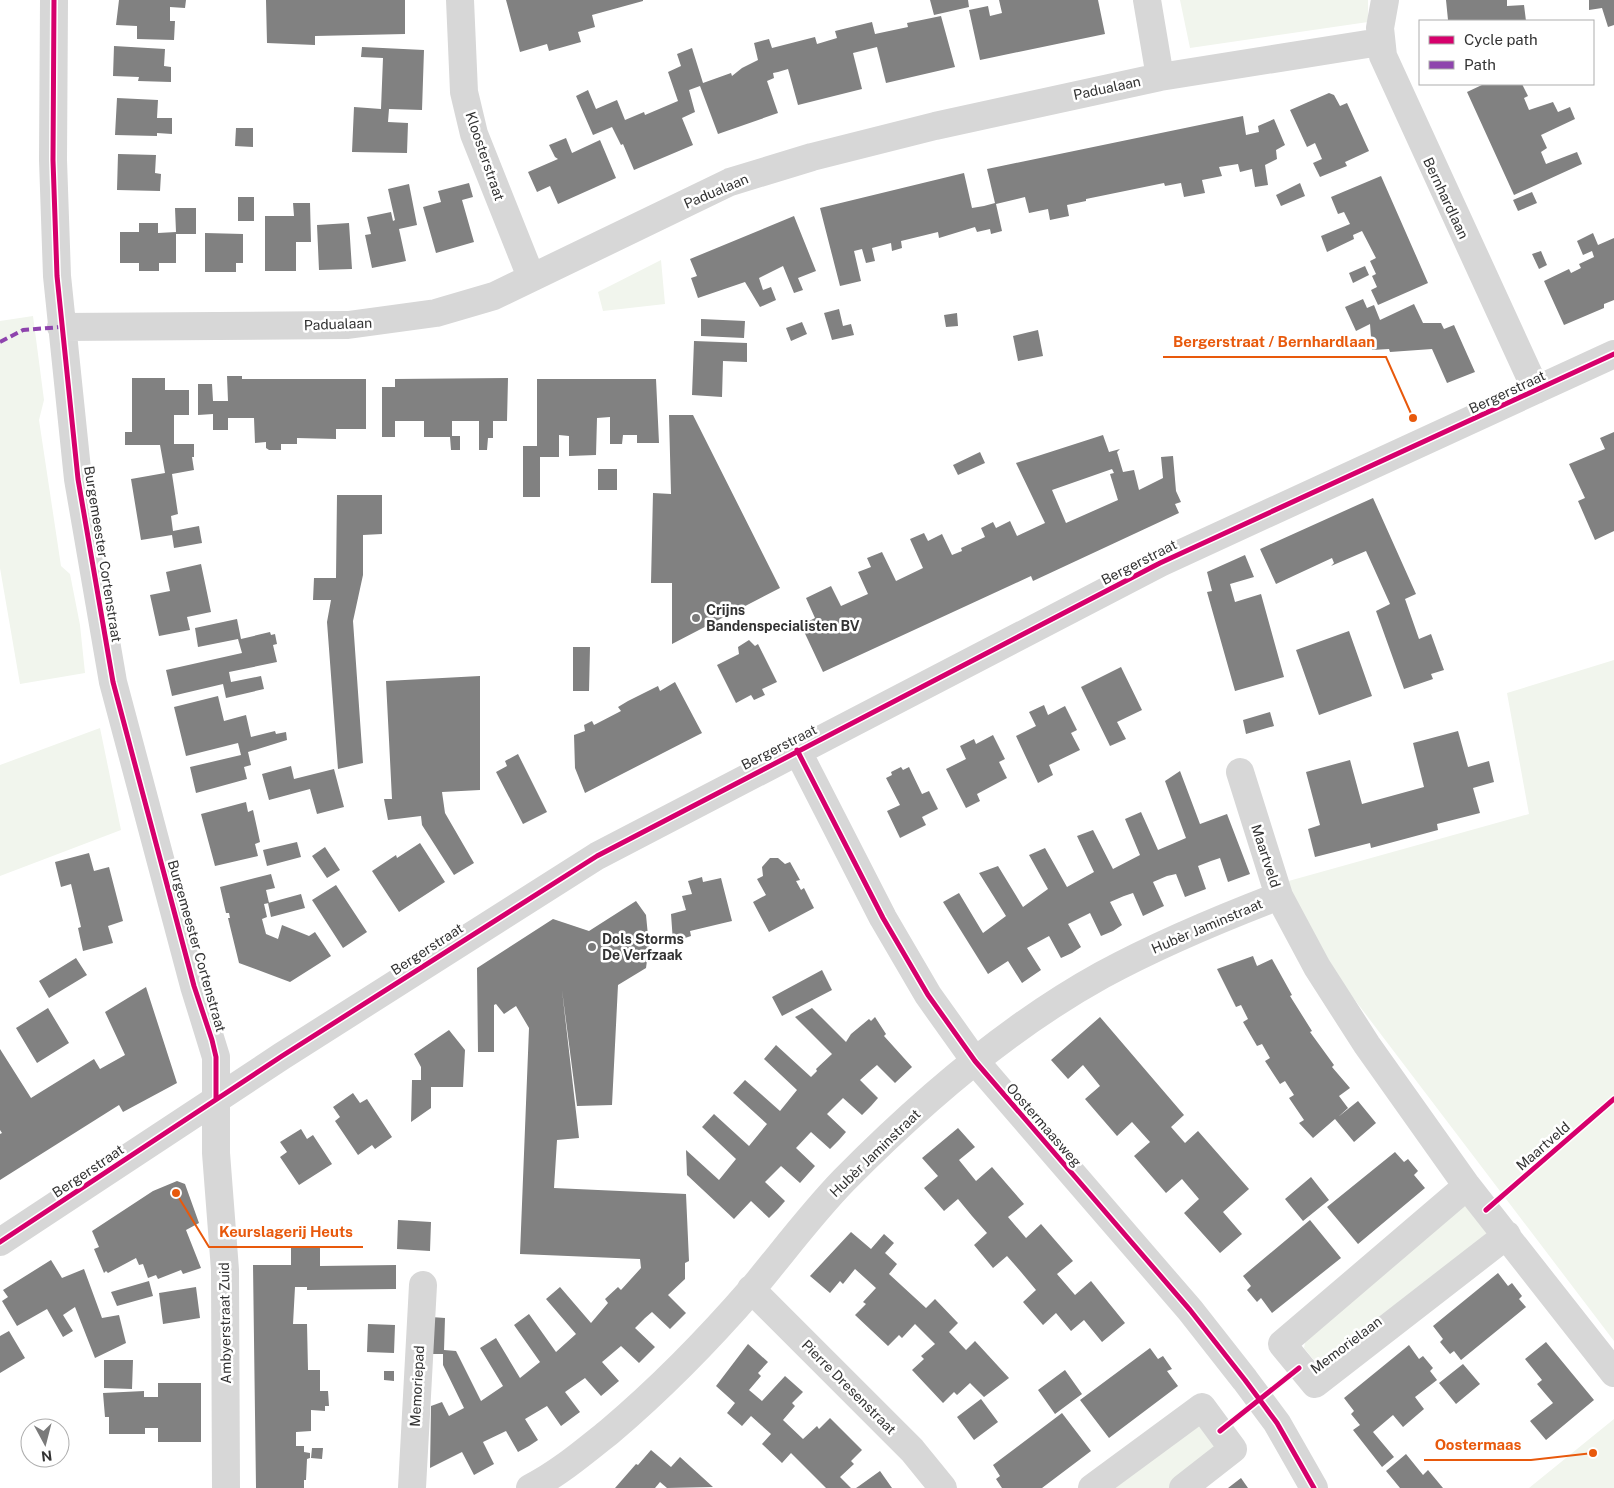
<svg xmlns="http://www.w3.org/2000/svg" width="1614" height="1488" font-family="'Public Sans',sans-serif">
<rect width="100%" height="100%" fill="#fff"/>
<path fill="#f1f5ed" d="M1180,0H1368V22L1190,48Z
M661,260L665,304L603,311L598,292Z
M33,316L44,400L39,420L61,566L70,574L80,625L85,673L20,684L0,568V321Z
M1614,660V1341L1329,966L1285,882L1529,814L1507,693Z
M100,728L121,830L0,876V765Z
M1466,1204L1493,1237L1318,1365L1304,1348L1307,1332Z
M1614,1419V1488H1529Z
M1194,1425H1207L1218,1456L1174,1488H1107Z"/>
<path fill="#818181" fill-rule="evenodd" d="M119,0H186L185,8L170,7V21H175L174,40L137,39V26L116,25Z
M266,0H405V34L315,36V45L267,43Z
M506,0H643V1L592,15L595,27L578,32L581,42L549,51L547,44L520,52Z
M930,0H968L969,7L934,15Z
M999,0H1098L1105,34L980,60L969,10L988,6L990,16L1002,13Z
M1446,0H1507V6L1524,5L1526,21L1448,20Z
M1589,0H1614V25L1608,27L1602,8L1589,10Z
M941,16L955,67L886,83L877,47L853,53L862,89L798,105L788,69L778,72L773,73L774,78L767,81L778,113L718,134L700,86L689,90L695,112L682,118L693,145L634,170L623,144L621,145L612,127L593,135L576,96L588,90L596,109L617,100L625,120L644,112L645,115L678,101L668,72L681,66L677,54L692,48L703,83L731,73L732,76L742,68L758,60L754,43L769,39L772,48L815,37L817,44L837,38L835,31L872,22L875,34L908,27L907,23Z
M114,46L165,49L164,66L171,67V82L138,81L139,77L113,76Z
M362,47L424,50L422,110L389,109L388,122L408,123L407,153L352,152L354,107L381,109L383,58L361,57Z
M1484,84H1522L1528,96L1524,98L1529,110L1553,102L1558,112L1570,107L1575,119L1541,135L1547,148L1541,152L1546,164L1577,152L1582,164L1514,195L1467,92Z
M1329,93L1334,95L1340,106L1347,103L1369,151L1345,162L1347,166L1320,177L1313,163L1322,159L1315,143L1307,147L1290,110Z
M117,98L158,100L157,118H172V134L157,133V136L115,135Z
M1243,116L1246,135L1259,132L1258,126L1274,119L1285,145L1276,150L1277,159L1265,165L1268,185L1255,187L1252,169L1240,172L1238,164L1219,167L1222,176L1202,180L1205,193L1184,197L1181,183L1165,186L1164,183L1086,199V201L1067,205L1069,216L1050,220L1048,209L1029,213L1025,197L996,204L1002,231L991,234L990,229L977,232L975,227L939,238L938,232L901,241L902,248L892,251L891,243L872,248L875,261L866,263L862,249L854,251L861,281L840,286L820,208L964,173L972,208L984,206L995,203L987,169Z
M236,128H253V147L235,146Z
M566,138L572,153L600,140L616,178L558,204L550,186L537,192L528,172L558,159L555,157L549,145Z
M118,154L156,155L155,173L161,174L160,191L117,190Z
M1381,176L1428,283L1378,305L1371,290L1377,287L1372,276L1376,274L1370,261L1376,258L1362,231L1353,235L1354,239L1327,252L1321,236L1350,224L1344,212L1338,214L1331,197Z
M469,183L473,197L462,200L474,242L436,253L423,207L441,202L438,191Z
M1300,183L1305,196L1281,206L1276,195Z
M409,184L417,225L399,229L406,261L372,268L365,235L371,234L367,217L391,212L393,221L395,220L388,189Z
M1532,192L1537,203L1518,211L1513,200Z
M238,197H254V221H238Z
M293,203H310L311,242H296V271H265V216H294Z
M175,208H196V234H176V263H159V271H139V263H120V232H139V223H158V233L176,232Z
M794,216L816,271L798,278L803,290L794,293L783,266L759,278L763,290L771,287L776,300L760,307L745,282L698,298L691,278L697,276L690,259Z
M349,223L352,269L319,270L317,225Z
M205,233L243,234V263H236V272H205Z
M1593,233L1598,245L1614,238V300L1604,304V308L1564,325L1544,281L1569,269L1571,273L1581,268L1579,264L1594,257L1592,251L1583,255L1577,241Z
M1541,251L1547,265L1539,269L1532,254Z
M1365,266L1369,275L1353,283L1349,273Z
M1363,299L1367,308L1374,305L1380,320L1414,304L1423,323H1441L1444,329L1454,325L1475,372L1447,383L1432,349L1390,352L1389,349L1372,350L1370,324L1356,331L1345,307Z
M839,309L843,326L851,324L854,335L832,340L824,313Z
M957,313L958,326L946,327L944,315Z
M701,319L745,321L744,338L701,336Z
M802,322L807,334L791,341L786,328Z
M1038,330L1043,356L1018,361L1013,336Z
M694,341L747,343V362L723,361L722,397L692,395Z
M227,376H242V379H366V429H336V439L297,438V444H281V450H269L266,448V442L255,443L254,418H228V430H213V414L198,415V384H212L213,401H228Z
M132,378H165V390H189V415H174V444H194V457H192L194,470L172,474L178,514L171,516L173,531L199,526L202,543L174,548L172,535L141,540L131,479L165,473L160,445H125V432H132Z
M508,378L507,421H493V438H488L487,450H479V421H452V436H460V450H451L450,437H424V421H395V437H382V387H395V379Z
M537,379H656L659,443H637V435H623L622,444H610V417L597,418L596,455L569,456V436L559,435V457H540V497H523V446H537Z
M669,415H693L780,588L672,644V583H651L653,493L671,494Z
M1614,432V531L1595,540L1578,501L1585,498L1569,464L1605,449L1600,438Z
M1103,435L1109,452L1120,449L1117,452L1123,472L1134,470L1139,490L1163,478L1161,457L1173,456L1176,491L1181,502L1175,504L1179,513L1033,581L1031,576L823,672L801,625L815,618L806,598L831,586L841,606L868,594L858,572L871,567L867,558L882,552L896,581L923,568L910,539L924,533L928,541L942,534L952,555L962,551L961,548L985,537L981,528L993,522L996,528L1010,521L1017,536L1045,523L1016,463ZM1112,469L1114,473L1110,474L1118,500L1066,523L1052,490Z
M980,452L985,463L958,475L953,465Z
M598,469H617V490H598Z
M337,495H382V534L363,535V575L353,621L363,763L338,769L327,622L331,600H313L314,578H336Z
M1373,498L1416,594L1405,599L1419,639L1431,634L1444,670L1431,674L1433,679L1404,689L1376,611L1390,604L1366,551L1331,566L1334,563L1332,558L1276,584L1260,549Z
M1245,555L1254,577L1230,584L1235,602L1261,594L1284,677L1235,691L1207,592L1212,591L1207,572Z
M201,564L211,612L187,617L190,630L159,636L150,595L170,591L166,572Z
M237,619L241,639L270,632L271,635L275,634L277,644L273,645L277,662L229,672L231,682L261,676L264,689L226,698L223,684L172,696L166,670L242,653L238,639L198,647L195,628Z
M1349,631L1372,696L1319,715L1296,650Z
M749,640L755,646L758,644L777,682L762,689L765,695L754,700L751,695L736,703L717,665L739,654L738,647Z
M573,647H590L589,691H573Z
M1121,667L1142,710L1117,722L1126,739L1110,746L1081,687Z
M480,676V790L442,792L445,813L474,863L454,875L422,825L421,816L388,820L384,799H392L386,681Z
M675,682L702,733L585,793L575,768L574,735L585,731L584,725L592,721L594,725L621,711L618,707L628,701L658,686L660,691Z
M218,696L224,721L246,715L251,737L275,731L276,734L286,732L287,740L248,752L251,765L244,767L247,779L196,793L190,767L241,755L238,743L186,756L174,707Z
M1044,705L1048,715L1065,706L1077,730L1071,733L1080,750L1049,765L1053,775L1038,783L1016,736L1036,726L1029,712Z
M1270,712L1274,726L1246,734L1243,720Z
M1458,731L1468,767L1489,761L1494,782L1473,788L1480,813L1437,824L1438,830L1371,848L1370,843L1315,857L1308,829L1320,825L1306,772L1350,760L1362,804L1424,787L1413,743Z
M993,735L1005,759L999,762L1007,778L977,794L980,801L966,808L946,769L966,759L960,746L974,739L976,744Z
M518,754L547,812L523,824L496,772L507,766L505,761Z
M291,766L294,779L334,769L344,807L317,814L310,789L269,800L262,774Z
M901,767L903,770L909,767L922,794L929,791L938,809L922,817L926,825L900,838L887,811L900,805L886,778L892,775L891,772Z
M1180,771L1200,824L1227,814L1250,874L1228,882L1220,858L1211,861L1198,866L1206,889L1185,897L1176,874L1167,876L1153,882L1164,906L1143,916L1133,893L1124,896L1110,902L1122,925L1113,931L1101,936L1090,913L1068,924L1081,947L1072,953L1061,958L1049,936L1027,948L1041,970L1022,983L1008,961L988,974L943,902L959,893L983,933L1006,916L979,873L998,866L1023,907L1048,889L1029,855L1045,848L1067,887L1094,872L1077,836L1093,830L1113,869L1140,855L1125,819L1141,812L1158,850L1186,838L1165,781Z
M246,802L248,812L253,810L257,828L260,842L255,844L258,856L215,866L201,814Z
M297,842L301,857L267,866L263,850Z
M420,843L445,882L399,912L372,871L396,855L397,858Z
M325,847L340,870L327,878L312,856Z
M89,853L94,871L109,867L123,921L108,926L113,943L83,951L78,928L81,927L71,884L61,887L55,862Z
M770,858H778L785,864L790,862L800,880L796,881L801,890L804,888L814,908L769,932L753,902L766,895L757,879L763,876L762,867Z
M271,874L275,888L266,890L269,903L264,904L267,917L262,919L266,934L278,939L282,925L309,936L315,932L331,956L290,982L239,963L228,918H230L229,913H226L220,887Z
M702,877L703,882L721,878L732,921L690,931L691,936L673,942L671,914L686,910L682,896L692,894L688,881Z
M336,885L367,932L343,948L312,900Z
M301,894L305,908L271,917L268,903Z
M636,901L646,915L649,946L646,968L618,985L612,1105L577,1106L562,990L579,1138L557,1140L554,1188L686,1194L689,1261L685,1263V1279L668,1295L686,1313L670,1329L652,1312L645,1318L635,1328L655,1347L639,1363L621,1346L602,1362L619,1381L601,1396L585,1378L565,1392L580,1412L561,1426L547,1406L525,1419L538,1440L529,1446L518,1452L506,1431L483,1442L494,1464L474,1475L462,1452L430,1468L431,1406L442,1402L449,1416L464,1408L443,1365V1354H430L431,1317L445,1318L444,1350L456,1351L481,1401L503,1386L480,1348L496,1338L520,1378L540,1362L514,1325L529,1314L556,1352L576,1334L546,1299L560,1287L591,1323L608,1303L605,1299L618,1287L621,1290L641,1268L640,1259L520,1254L529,1028L516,1006L504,1014L496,1004L494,1005V1052H478L477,968L553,919L589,931Z
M1253,956L1257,966L1272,959L1292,995L1290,996L1312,1031L1310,1032L1334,1065L1332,1067L1350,1088L1339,1096L1348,1108L1338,1117L1358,1101L1376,1123L1354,1142L1335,1119L1313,1138L1299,1123L1304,1120L1289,1098L1294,1095L1285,1081L1280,1084L1265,1061L1270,1058L1262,1044L1257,1046L1243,1022L1248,1019L1241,1005L1236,1007L1217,969Z
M76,958L87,975L49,998L39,981Z
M822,970L832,990L782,1016L772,997Z
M146,987L177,1083L123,1112L119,1105L0,1180V1134L2,1133L0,1130V1049L31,1098L94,1059L100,1069L125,1055L105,1012Z
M48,1008L69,1043L37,1063L16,1028Z
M812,1008L846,1042L851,1034L869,1019L871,1021L875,1017L886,1034L884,1036L912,1067L895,1083L877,1065L870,1071L860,1080L878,1098L871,1106L862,1115L843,1098L827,1114L846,1132L839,1140L830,1149L811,1132L796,1148L815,1166L800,1183L781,1166L765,1182L785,1201L778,1209L769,1218L751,1201L734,1219L687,1175L686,1150L719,1180L736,1159L702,1127L714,1114L749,1146L767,1124L733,1093L745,1080L780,1111L797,1090L764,1059L776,1045L811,1077L817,1071L816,1069L832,1054L795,1017Z
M1100,1017L1184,1115L1171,1127L1185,1143L1198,1131L1249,1189L1223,1212L1242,1234L1220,1253L1184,1213L1199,1199L1182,1179L1166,1193L1134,1156L1150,1142L1132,1122L1117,1136L1085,1099L1100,1086L1092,1076L1083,1065L1068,1079L1051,1060Z
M449,1030L465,1050L463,1087H431V1108L411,1122L412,1080H421V1067L414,1054Z
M353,1093L360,1103L367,1099L392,1137L375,1149L372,1145L358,1155L335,1121L340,1117L333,1107Z
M958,1128L975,1147L959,1160L976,1181L992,1167L1024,1204L1008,1217L1026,1238L1041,1224L1073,1261L1057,1274L1075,1295L1091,1281L1125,1323L1102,1342L1084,1320L1071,1331L1056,1313L1043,1325L1023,1302L1036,1290L1021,1272L1007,1256L993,1268L974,1245L987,1233L972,1216L958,1199L944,1211L924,1188L938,1176L922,1158Z
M301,1129L307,1139L313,1135L332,1164L299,1185L280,1157L287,1152L280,1142Z
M1395,1152L1404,1162L1408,1159L1418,1171L1414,1175L1425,1188L1358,1244L1327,1207Z
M1311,1177L1329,1200L1303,1221L1285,1199Z
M177,1181L185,1184L199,1223L186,1230L201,1268L183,1274L181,1270L158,1279L156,1275L148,1278L143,1264L139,1265L136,1258L108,1273L106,1271L104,1273L94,1249L99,1247L92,1231L153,1191Z
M398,1220L431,1222L430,1251L397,1249Z
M1310,1220L1341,1258L1272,1313L1261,1298L1257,1302L1247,1290L1251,1286L1243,1276Z
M851,1232L871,1249L884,1234L894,1243L885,1253L897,1264L889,1274L926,1308L935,1299L958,1323L949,1332L966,1350L975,1341L1009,1378L984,1397L970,1383L957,1395L954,1392L943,1403L912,1370L924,1359L921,1356L935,1344L915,1324L902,1338L899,1335L888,1346L855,1315L866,1304L863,1302L876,1288L865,1278L855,1269L843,1284L840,1281L830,1293L810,1276Z
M291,1247L320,1248V1266L396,1265V1289L307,1290V1287H295L293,1324H307L308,1370H320V1391H328L329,1406H325V1411L311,1410V1431L296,1432V1446H304V1452L310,1453V1458L307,1459L306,1480H304V1488H256L253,1265H291Z
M51,1260L62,1278L84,1269L102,1318L119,1315L126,1343L95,1358L75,1307L63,1315L73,1331L63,1337L47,1309L17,1326L2,1301L8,1297L3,1290Z
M1498,1273L1508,1286L1512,1283L1522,1296L1519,1299L1526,1307L1461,1360L1454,1351L1450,1354L1440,1342L1443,1339L1433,1326Z
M149,1281L153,1296L117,1306L111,1292Z
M196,1287L200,1318L163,1324L159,1293Z
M368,1324L395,1325L394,1353L367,1352Z
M9,1331L25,1358L0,1373V1336Z
M1546,1342L1594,1400L1546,1440L1530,1421L1553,1403L1537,1384L1542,1380L1525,1359Z
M748,1344L768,1362L758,1373L761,1376L749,1390L762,1401L785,1376L803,1392L792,1403L795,1406L783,1420L803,1439L817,1426L819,1429L830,1418L862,1450L851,1461L854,1464L840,1477L851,1488H826L791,1453L782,1463L762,1444L771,1434L751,1416L742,1426L727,1413L735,1403L716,1386Z
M1409,1345L1419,1359L1423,1356L1433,1368L1430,1371L1437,1380L1415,1397L1424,1409L1403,1427L1393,1415L1373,1432L1394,1457L1382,1467L1353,1430L1360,1425L1351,1414L1354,1411L1344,1398Z
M1150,1348L1158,1359L1163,1356L1172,1369L1167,1371L1178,1386L1109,1438L1080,1400Z
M104,1360H133L132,1389L104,1388Z
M1463,1364L1480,1384L1456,1404L1439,1383Z
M1065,1370L1082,1394L1055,1414L1038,1390Z
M384,1371H394V1381L384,1380Z
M158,1383H201V1442H158V1428H145V1434H109V1417H105L103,1393L144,1391V1397H158Z
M981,1399L998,1422L974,1440L957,1417Z
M1062,1413L1091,1451L1042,1488H1002L996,1479L1000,1476L993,1465Z
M312,1448H323L322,1459L311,1458Z
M651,1450L671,1467L680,1457L713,1487L667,1488L660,1482L655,1488H615L636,1464L638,1465Z
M1406,1454L1423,1475L1428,1470L1443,1488H1400L1386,1471Z
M880,1471L892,1488H856L859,1486Z
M1241,1478L1248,1488H1228Z"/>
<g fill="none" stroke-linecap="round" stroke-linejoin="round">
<path stroke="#d7d7d7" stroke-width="28" d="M54,0L53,160L57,276L78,479L113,682L194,986L216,1057V1153L225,1270L226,1488
M460,0L464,92L474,134L531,277
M1147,0L1160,77
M1385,0L1380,28L1383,56L1536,390
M61,327L348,325L436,313L494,296L730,182L812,157L935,126L1160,77L1380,42
M797,750L883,918L928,995L975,1061L1190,1310L1245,1380L1277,1423L1314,1488
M1240,772L1279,896L1317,967L1367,1045L1467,1186L1614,1373
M1467,1186L1282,1344L1315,1384L1507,1235
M0,1242L282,1056L597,856L1160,563L1614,354
M751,1289L912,1450L943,1488
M412,1488L423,1285
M530,1488C558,1474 584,1452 609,1432C661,1388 708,1340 753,1288C783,1252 811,1214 844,1180C920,1103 1006,1028 1102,975C1159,944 1219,919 1279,896
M1092,1488L1202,1407L1233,1449L1183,1488"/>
<path stroke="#8e44ad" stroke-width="4" stroke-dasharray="8 4" stroke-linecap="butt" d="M0,342L23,330L61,327"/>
<g stroke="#fff" stroke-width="8">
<path id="cycleway" d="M54,0L53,160L57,276L78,479L113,682L194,986L212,1040L216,1057V1098
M797,750L883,918L928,995L975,1061L1190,1310L1245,1380L1277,1423L1314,1488
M1486,1210L1614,1099
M0,1242L282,1056L597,856L1160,563L1614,354
M1220,1431L1299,1368"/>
</g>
<use href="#cycleway" stroke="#d6006c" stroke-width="5"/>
</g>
<g fill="#7a7a7a" stroke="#fff" stroke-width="2">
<circle cx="696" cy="618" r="5"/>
<circle cx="592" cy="947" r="5"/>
</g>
<g text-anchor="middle" stroke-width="5" stroke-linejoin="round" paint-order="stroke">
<g font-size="14" fill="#333" stroke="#fff">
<text transform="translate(1107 88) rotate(-12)" y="5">Padualaan</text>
<text transform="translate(485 156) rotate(71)" y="5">Kloosterstraat</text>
<text transform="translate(716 191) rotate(-23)" y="5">Padualaan</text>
<text transform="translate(1446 198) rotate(65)" y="5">Bernhardlaan</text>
<text transform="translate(338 324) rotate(-2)" y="5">Padualaan</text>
<text transform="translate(1507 392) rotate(-25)" y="5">Bergerstraat</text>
<text transform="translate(103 554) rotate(81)" y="5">Burgemeester Cortenstraat</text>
<text transform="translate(1139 562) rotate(-27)" y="5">Bergerstraat</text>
<text transform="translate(779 747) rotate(-27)" y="5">Bergerstraat</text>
<text transform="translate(1266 856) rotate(72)" y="5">Maartveld</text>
<text transform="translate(1207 926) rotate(-23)" y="5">Hubèr Jaminstraat</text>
<text transform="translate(197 946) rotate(74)" y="5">Burgemeester Cortenstraat</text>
<text transform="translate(427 949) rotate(-33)" y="5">Bergerstraat</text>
<text transform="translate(1044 1125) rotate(49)" y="5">Oostermaasweg</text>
<text transform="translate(1543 1146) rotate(-41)" y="5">Maartveld</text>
<text transform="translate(875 1153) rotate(-44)" y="5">Hubèr Jaminstraat</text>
<text transform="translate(88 1171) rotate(-34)" y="5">Bergerstraat</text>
<text transform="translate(225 1323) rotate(-91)" y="5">Ambyerstraat Zuid</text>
<text transform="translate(1346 1345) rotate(-37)" y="5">Memorielaan</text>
<text transform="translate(417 1386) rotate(-87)" y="5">Memoriepad</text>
<text transform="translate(849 1387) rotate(45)" y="5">Pierre Dresenstraat</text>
</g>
<g font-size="14" font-weight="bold" fill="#333" stroke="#fff" text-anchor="start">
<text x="706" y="615">Crijns<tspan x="706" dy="16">Bandenspecialisten BV</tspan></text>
<text x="602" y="944">Dols Storms<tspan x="602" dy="16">De Verfzaak</tspan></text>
</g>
</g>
<path fill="none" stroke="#e8590c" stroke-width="2" d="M1413 418L1386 357H1163M176 1193L209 1247H363M1593 1453L1531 1460H1424"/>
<g fill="#e8590c" stroke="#fff" stroke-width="2">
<circle cx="1413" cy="418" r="5"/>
<circle cx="176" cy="1193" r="5"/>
<circle cx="1593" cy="1453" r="5"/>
</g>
<g font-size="15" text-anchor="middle" font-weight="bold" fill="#e8590c" stroke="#fff" stroke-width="5" stroke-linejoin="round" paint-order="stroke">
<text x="1274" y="347">Bergerstraat / Bernhardlaan</text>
<text x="286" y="1237">Keurslagerij Heuts</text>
<text x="1478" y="1450">Oostermaas</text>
</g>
<rect x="1419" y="20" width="175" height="65" fill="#ffffff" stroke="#adadad"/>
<rect x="1429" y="36" width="25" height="8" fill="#d6006c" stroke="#adadad"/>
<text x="1464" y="45" font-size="15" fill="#333333">Cycle path</text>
<rect x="1429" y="61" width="25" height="8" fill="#8e44ad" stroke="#adadad"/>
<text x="1464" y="70" font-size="15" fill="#333333">Path</text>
<g transform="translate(45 1443) rotate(173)"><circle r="24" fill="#ffffff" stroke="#adadad"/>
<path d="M0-4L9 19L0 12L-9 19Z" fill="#7a7a7a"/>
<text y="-8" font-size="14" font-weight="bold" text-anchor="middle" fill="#333333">N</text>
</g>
</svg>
